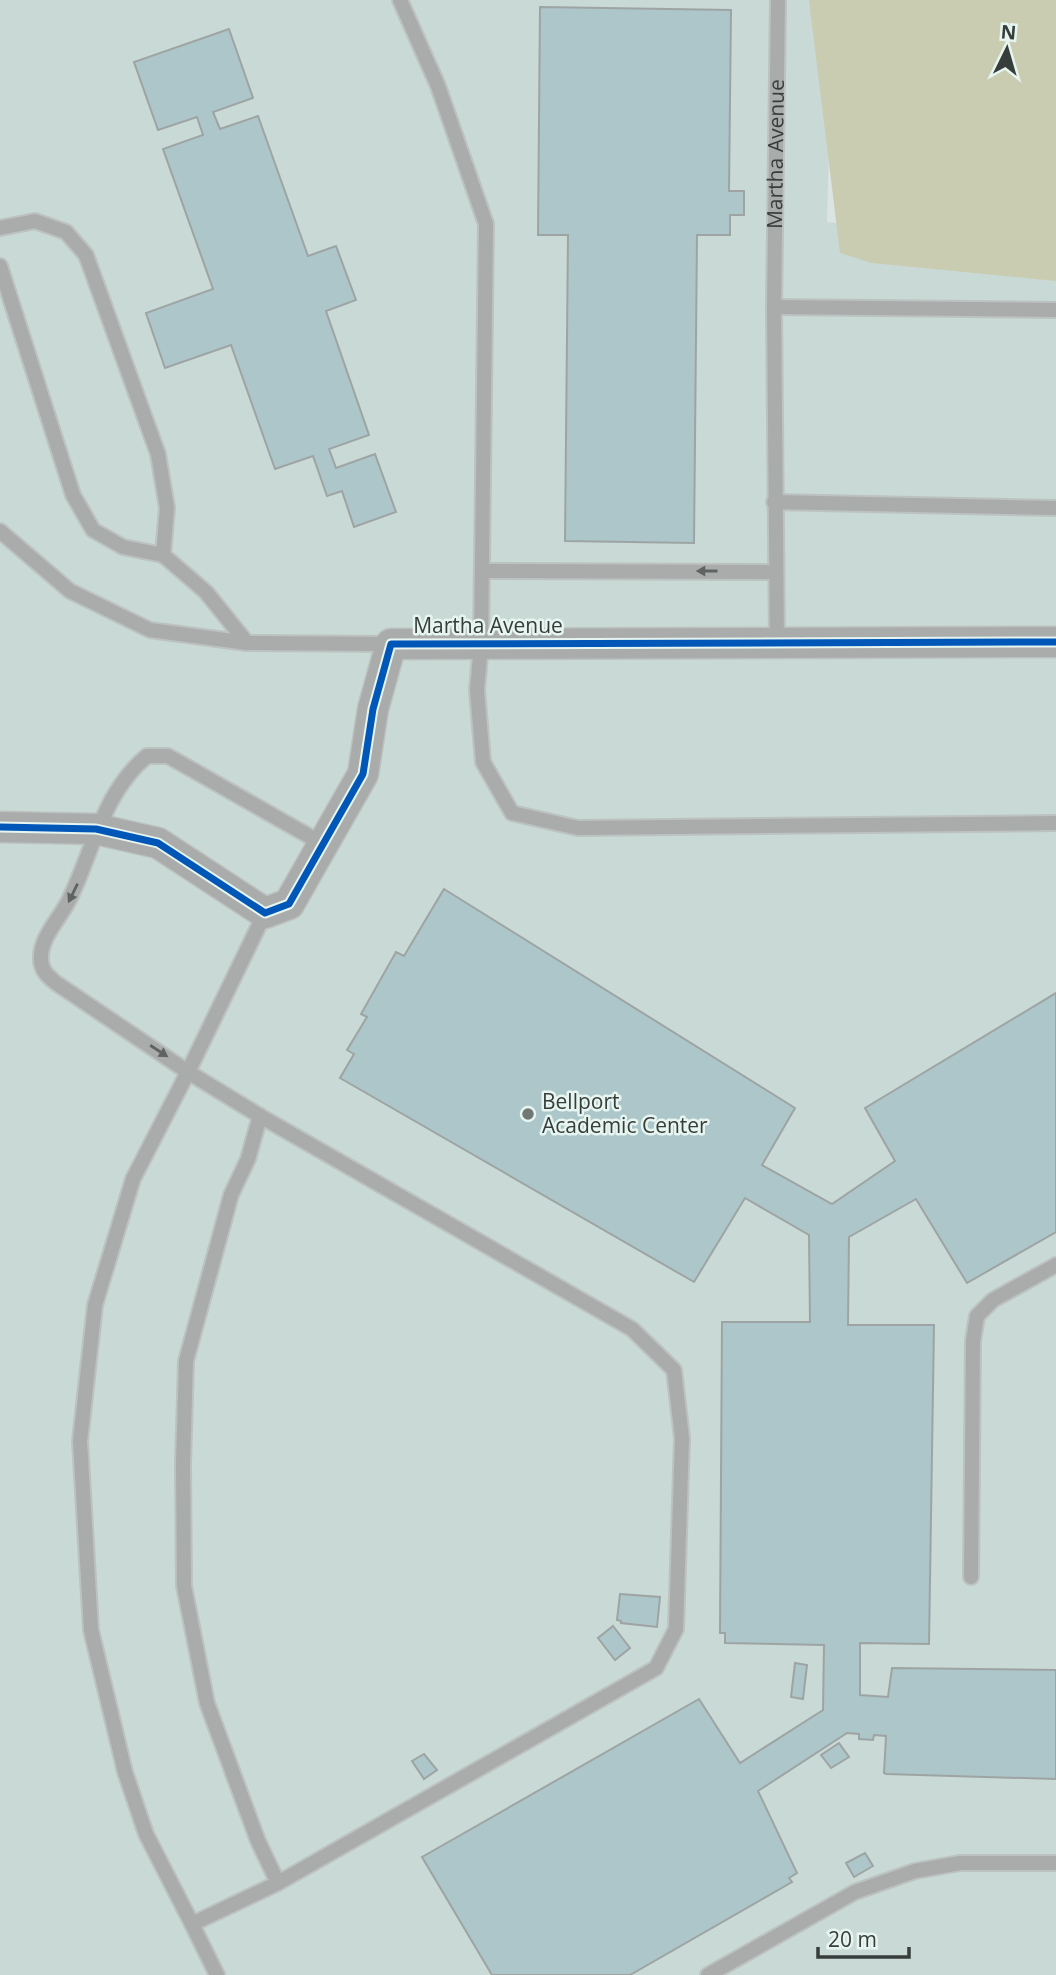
<svg xmlns="http://www.w3.org/2000/svg" width="1056" height="1975" font-family="'Open Sans',sans-serif">
<rect width="100%" height="100%" fill="#dce4e2"/>
<path fill="#c9d9d5" d="M0,0H833L827,222L1056,252V1975H0Z"/>
<path fill="#c9ccb0" d="M809,0H1056V281L872,263L840,253Z"/>
<path fill="#adc6c9" stroke="#9ea4a4" stroke-width="2" d="M540,7L731,10L729,191H744V215H730V235H697L694,543L565,541L568,235H538Z
M229,29L253,98L213,112L220,129L258,116L308,256L336,246L356,300L326,311L369,435L329,449L336,468L375,454L396,512L354,527L342,491L327,496L313,456L275,469L231,345L165,368L146,313L213,289L163,149L203,135L197,117L158,130L134,62Z
M444,889L795,1108L762,1165L832,1204L895,1161L865,1108L1056,993V1232L967,1283L916,1199L849,1237L848,1325H934L929,1644L860,1643V1695L888,1697L892,1668L1056,1670V1779L886,1774L884,1773L886,1736L874,1735L873,1740L859,1739V1734L847,1733L758,1791L797,1873L789,1878L792,1882L630,1975H492L422,1857L699,1699L740,1763L823,1710L824,1645L725,1643V1633H720L722,1322H810L809,1235L745,1198L694,1282L340,1078L354,1054L347,1050L367,1017L361,1014L396,952L404,956Z
M620,1594L660,1597L657,1627L621,1623V1621L617,1620Z
M613,1626L630,1648L615,1660L598,1638Z
M795,1663L807,1665L803,1699L791,1697Z
M839,1743L849,1757L831,1768L821,1755Z
M424,1754L437,1770L424,1779L412,1761Z
M865,1853L873,1866L854,1877L846,1863Z"/>
<g fill="none" stroke-linecap="round" stroke-linejoin="round">
<g stroke="#bcc2c0" stroke-width="18">
<g id="lane">
<path d="M400,0L438,86L486,224L481,644L477,690L483,762L512,813L578,828L1056,823"/>
<path d="M0,228L35,221L66,232L86,255L158,454L167,508L163,555L206,592L247,643"/>
<path d="M0,266L73,495L93,530L123,547L163,555"/>
<path d="M774,307L1056,310"/>
<path d="M774,502L1056,508"/>
<path d="M0,531L70,591L150,630L247,643L391,644"/>
<path d="M483,571L775,572"/>
<path id="s1" d="M777,644L774,307L778,0"/>
<path d="M265,913L188,1072L56,983C49,977 42,972 41,961C39,937 61,918 70,898C93,850 104,791 147,756H168L323,844"/>
<path d="M188,1072L260,1116L248,1159L231,1195L186,1361L183,1464L184,1586L207,1703L258,1841L278,1883L192,1924L146,1834L125,1772L91,1630L80,1441L95,1305L133,1179Z"/>
<path d="M260,1116L632,1329L674,1370L682,1438L676,1629L656,1668L278,1883"/>
<path d="M971,1577L973,1341L977,1316L993,1300L1056,1265"/>
<path d="M192,1924L217,1975"/>
<path d="M708,1975L855,1892L915,1871L960,1863H1056"/>
</g>
</g>
<g stroke="#bcc2c0" stroke-width="33">
<path id="street" d="M0,827L96,829L158,843L265,913L289,904L363,774L373,709L391,644L1056,642"/>
</g>
<use href="#lane" stroke="#aaacab" stroke-width="14"/>
<use href="#street" stroke="#aaacab" stroke-width="30"/>
<g stroke="#e6f5f0" stroke-width="11">
<path id="cycleway" d="M0,827L96,829L158,843L265,913L289,904L363,774L373,709L391,644L1056,642"/>
</g>
<use href="#cycleway" stroke="#0057b8" stroke-width="7"/>
</g>
<defs><path id="oneway-solid" d="M-6-.8H1V-3.2L6.5 0L1 3.2V.8H-6Z" transform="scale(1.75)"/></defs>
<g fill="#5f6462">
<use href="#oneway-solid" transform="translate(707 571) rotate(-180)"/>
<use href="#oneway-solid" transform="translate(73 893) rotate(116)"/>
<use href="#oneway-solid" transform="translate(159 1051) rotate(33)"/>
</g>
<circle fill="#717775" stroke="#e6f5f0" stroke-width="2.5" cx="528" cy="1114" r="7"/>
<g text-anchor="middle" stroke-width="5" stroke-linejoin="round" paint-order="stroke">
<g font-size="21" fill="#373d3b" stroke="#e6f5f0">
<text dy="7" stroke="none"><textPath href="#s1" startOffset="490">Martha Avenue</textPath></text>
<text x="488" y="633">Martha Avenue</text>
</g>
<g font-size="21" fill="#373d3b" stroke="#e6f5f0" text-anchor="start">
<text x="542" y="1109">Bellport<tspan x="542" dy="24">Academic Center</tspan></text>
</g>
</g>
<g transform="translate(1007 49) rotate(5)" stroke="#e6f5f0" stroke-width="5" paint-order="stroke">
<path d="M0-5L12 26L0 18L-12 26Z" fill="#373d3b"/>
<text y="-10" font-size="19" font-weight="bold" text-anchor="middle" fill="#373d3b">N</text>
</g>
<path d="M818 1947v10h91v-10" fill="none" stroke="#373d3b" stroke-width="3.5"/>
<text x="828" y="1947" font-size="21" fill="#373d3b" stroke="#e6f5f0" stroke-width="5" paint-order="stroke">20 m</text>
</svg>
